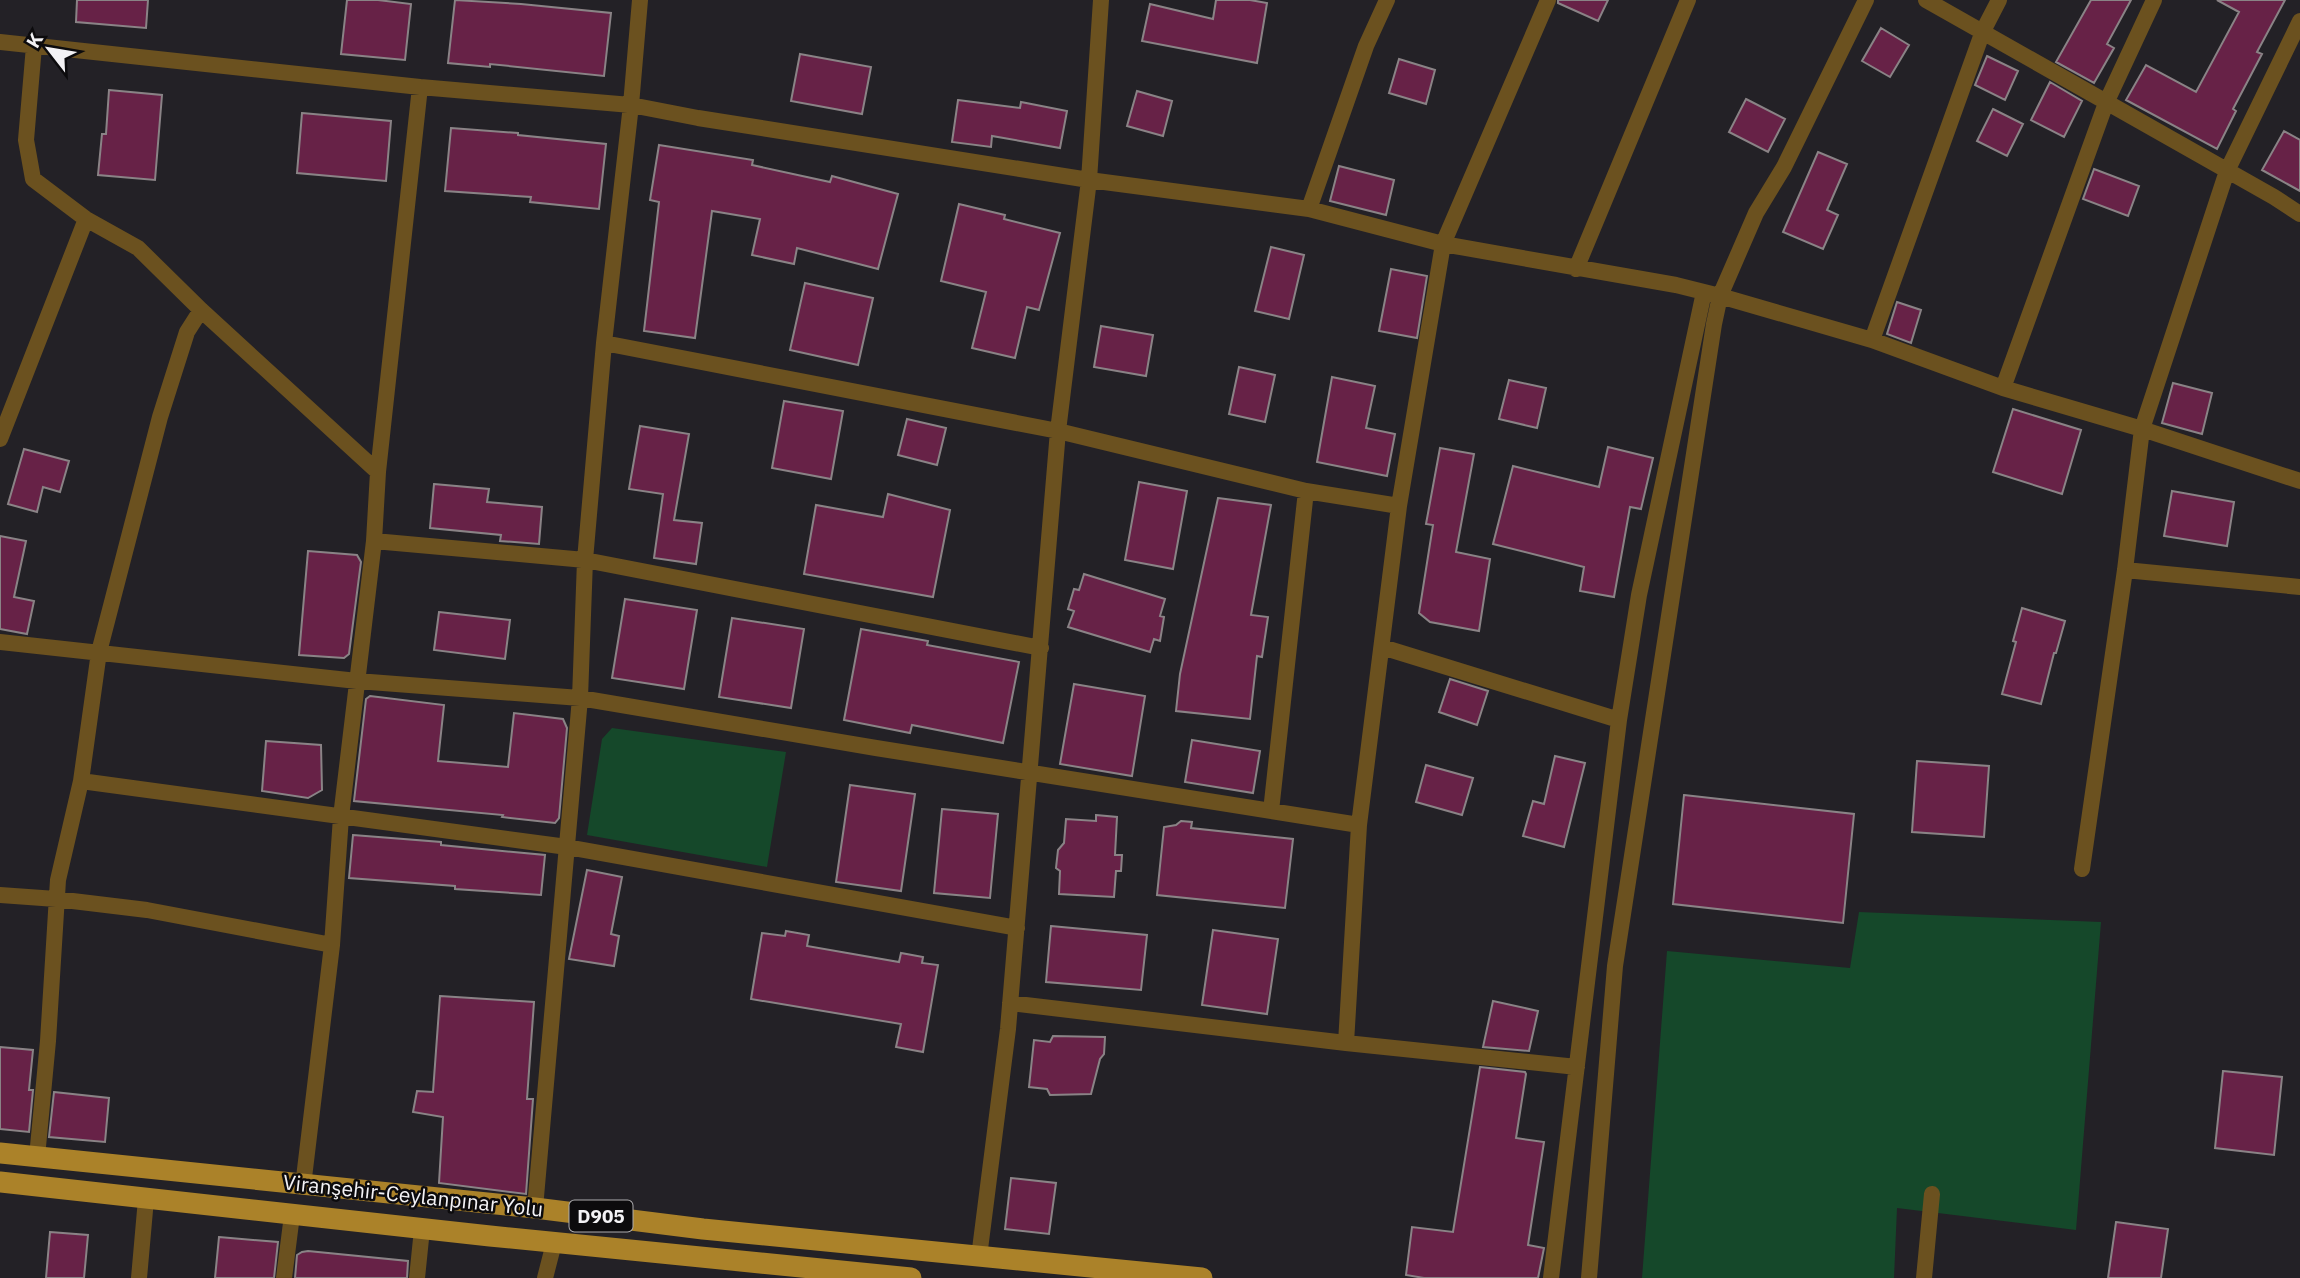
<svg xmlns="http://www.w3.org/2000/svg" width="2300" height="1278" font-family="'IBM Plex Sans',sans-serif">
<rect width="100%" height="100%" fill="#232126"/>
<path fill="#15482a" d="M612,728L786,752L767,867L587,835L602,739Z
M1859,912L2101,922L2076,1230L1897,1208L1894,1278H1642L1667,951L1850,968Z"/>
<path fill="#672247" stroke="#8a8386" stroke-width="2" d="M77,0H148L146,28L76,22Z
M347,0H378L411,4L405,60L341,54Z
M455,0L521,4L611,13L604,76L490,64V67L448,63Z
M1216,0H1250L1267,3L1257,63L1142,41L1150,4L1213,19Z
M1558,0H1608L1598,21L1558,3Z
M2091,0H2131L2107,44L2114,48L2094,83L2056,62Z
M2217,0H2285L2257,52L2262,54L2233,109L2236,111L2217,149L2126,100L2146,65L2196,92L2239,12Z
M1881,28L1909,45L1890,77L1862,61Z
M800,54L871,67L862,114L791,101Z
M1987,56L2018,71L2005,100L1975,85Z
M1399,59L1435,70L1426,104L1389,93Z
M2050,82L2082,101L2064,137L2031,120Z
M109,90L162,95L155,180L98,175L102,134H106Z
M1137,91L1172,101L1163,136L1127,126Z
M1746,99L1785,119L1768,152L1729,132Z
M958,100L1020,108L1021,102L1067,111L1060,148L992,136L991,147L952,142Z
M1993,109L2023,124L2007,156L1977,141Z
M302,113L391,121L386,181L297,173Z
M451,128L518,133V135L606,144L599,209L530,202L531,197L445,191Z
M2284,131L2300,140V191L2262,170Z
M659,145L753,160L752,165L830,182L832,176L898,194L878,269L797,248L794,264L752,255L760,219L712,211L695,338L644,331L659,202L650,200Z
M1818,152L1847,164L1827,210L1838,215L1823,249L1783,232Z
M1339,166L1394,180L1386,215L1330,201Z
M2094,169L2139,186L2128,216L2083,199Z
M959,204L1005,215L1004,219L1060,233L1039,310L1027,307L1015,358L972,348L986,292L941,281Z
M1271,247L1304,255L1289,319L1255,311Z
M1391,269L1427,276L1417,338L1379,331Z
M805,283L873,298L858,365L790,350Z
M1897,302L1921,310L1911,343L1887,334Z
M1101,326L1153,335L1146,376L1094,367Z
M1239,367L1275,375L1265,422L1229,414Z
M1332,377L1375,386L1366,428L1395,434L1387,476L1317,462Z
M1509,380L1546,388L1537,428L1499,419Z
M2173,383L2212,393L2202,434L2162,423Z
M784,401L843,411L831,479L772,468Z
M2013,409L2081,430L2062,494L1993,472Z
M907,419L946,428L937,465L898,455Z
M640,426L689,434L674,520L702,523L696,564L654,558L663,494L629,489Z
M1608,447L1653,458L1641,509L1630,507L1614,597L1580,591L1584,567L1493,544L1513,466L1599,487Z
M1440,448L1474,454L1456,552L1490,559L1479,631L1430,622L1419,613L1433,525L1426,524Z
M24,449L69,461L60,492L43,487L37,512L8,504Z
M1139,482L1187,491L1173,569L1125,560Z
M434,484L489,489L487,502L542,507L539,544L500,541L501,535L430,528Z
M2172,491L2234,502L2227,546L2164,536Z
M888,494L950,510L933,597L804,574L816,505L883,517Z
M1218,498L1271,505L1251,615L1268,617L1262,657L1257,656L1250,719L1176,711L1180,674Z
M0,536L26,541L14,597L34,601L27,634L0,629Z
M308,551L357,555L361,562L349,654L344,658L299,655Z
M1084,574L1165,599L1160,616L1164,617L1160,641L1154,639L1150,652L1068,627L1074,611L1068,609L1074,589L1079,590Z
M625,599L697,610L684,689L612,678Z
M2022,608L2065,621L2056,653H2054L2041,704L2002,694L2016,642L2013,641Z
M439,612L510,620L505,659L434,650Z
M732,618L804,629L791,708L719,697Z
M861,629L928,641L927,645L1019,662L1003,743L912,725L910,733L844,720Z
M1450,679L1488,691L1477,725L1439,712Z
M1074,684L1145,696L1132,776L1060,764Z
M370,696L444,705L438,761L508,767L514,713L563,719L567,728L559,818L555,823L502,817L503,815L354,801L366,699Z
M1192,740L1260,751L1253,793L1185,782Z
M266,741L321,745L322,790L308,798L262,791Z
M1555,756L1585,763L1564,847L1523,836L1533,801L1544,804Z
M1917,761L1989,766L1984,837L1912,832Z
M1426,765L1473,778L1462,815L1416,802Z
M850,785L915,794L901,891L836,882Z
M1684,795L1854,814L1843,923L1673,904Z
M942,809L998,814L990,898L934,893Z
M1096,815L1117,817L1115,855H1122L1121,871H1116L1114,897L1059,894L1060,871L1056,868L1058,850L1064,843L1066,819L1096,821Z
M1181,821L1192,822L1191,828L1293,839L1285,908L1157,895L1164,827L1176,825Z
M353,835L441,842V845L545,855L541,895L455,889V886L349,878Z
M587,870L622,877L611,934L619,936L614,966L569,959Z
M1051,926L1147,935L1141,990L1046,982Z
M1213,930L1278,939L1267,1014L1202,1005Z
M786,931L809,935L807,946L899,962L901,953L923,957L922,963L938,965L923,1052L896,1047L901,1024L751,999L762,933L785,936Z
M440,996L534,1002L527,1099H533L526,1194L439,1183L443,1117L413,1112L417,1091L433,1092Z
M1493,1001L1538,1011L1529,1051L1483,1047Z
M1053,1036L1105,1037L1104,1054L1100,1059L1091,1094L1050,1095L1047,1089L1029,1087L1034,1040L1050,1042Z
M0,1047L33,1050L29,1090H33L29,1132L0,1129Z
M1480,1067L1525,1072L1526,1074L1516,1138L1544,1142L1528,1245L1544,1248L1538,1278H1424L1406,1275L1412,1227L1453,1232Z
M2223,1071L2282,1077L2274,1155L2215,1148Z
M54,1092L109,1098L105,1142L49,1137Z
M1011,1178L1056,1183L1049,1234L1005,1229Z
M2116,1222L2168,1229L2161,1278H2108Z
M50,1232L88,1235L84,1278H46Z
M219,1237L278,1242L274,1278H215Z
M308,1251L408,1261L407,1278H295L297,1255L302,1252Z"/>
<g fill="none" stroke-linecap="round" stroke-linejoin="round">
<path stroke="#6b511f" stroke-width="16" d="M1926,0L2274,197L2300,214
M0,42L420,87L631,105L698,118L1089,180L1309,209L1443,244L1676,285L1720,296L1872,340L2003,388L2142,429L2300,481
M34,46L26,140L33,179L86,219L138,248L201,310L378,472
M1309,209L1366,46L1387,0
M1576,269L1688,0
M1872,340L1983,31L1999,0
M604,343L1058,431L1306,491L1399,506
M2003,388L2106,103L2154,0
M0,439L86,219
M374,541L585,560L1041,648
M2125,570L2300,587
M0,642L357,681L580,698L876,748L1359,825
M1382,647L1619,720
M81,781L567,847L1017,928
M1271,811L1306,491
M2082,869L2125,570L2142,429L2227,171L2300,21
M0,895L56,899L147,910L332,945
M1010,1003L1346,1043L1577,1067
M1346,1043L1359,825L1399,506L1443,244L1548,0
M37,1157L48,1041L58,880L81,781L99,652L160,417L187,332L201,310
M303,1186L332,945L341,817L374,541L378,472L420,87
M535,1208L580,698L585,560L604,343L631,105L640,0
M979,1257L1008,1029L1058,431L1089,180L1101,0
M139,1278L146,1199
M284,1278L292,1215
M417,1278L422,1229
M545,1278L554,1243
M1551,1278L1619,720L1639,595L1704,292
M1589,1278L1615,966L1714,324L1720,296L1756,213L1784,167L1866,0
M1924,1278L1932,1194"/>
<path stroke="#ab8229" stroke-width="21" d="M0,1153L535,1208L703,1229L1202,1278
M0,1182L490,1236L911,1278"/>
</g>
<g text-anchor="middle" stroke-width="5" stroke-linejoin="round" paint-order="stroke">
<rect fill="#0c0b0d" stroke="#aeadaf" stroke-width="2" x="569.5" y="1200.5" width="63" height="31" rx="5"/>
<g font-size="19" font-weight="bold" fill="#f3f2f5">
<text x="601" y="1223">D905</text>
</g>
<g font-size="21" fill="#f3f2f5" stroke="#0c0b0d">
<text transform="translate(413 1196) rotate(6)" y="7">Viranşehir-Ceylanpınar Yolu</text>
</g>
</g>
<g transform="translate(49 49) rotate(301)" stroke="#0c0b0d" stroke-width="5" paint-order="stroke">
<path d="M0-5L12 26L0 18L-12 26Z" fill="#f3f2f5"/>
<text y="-10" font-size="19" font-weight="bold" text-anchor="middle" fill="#f3f2f5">K</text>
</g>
</svg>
